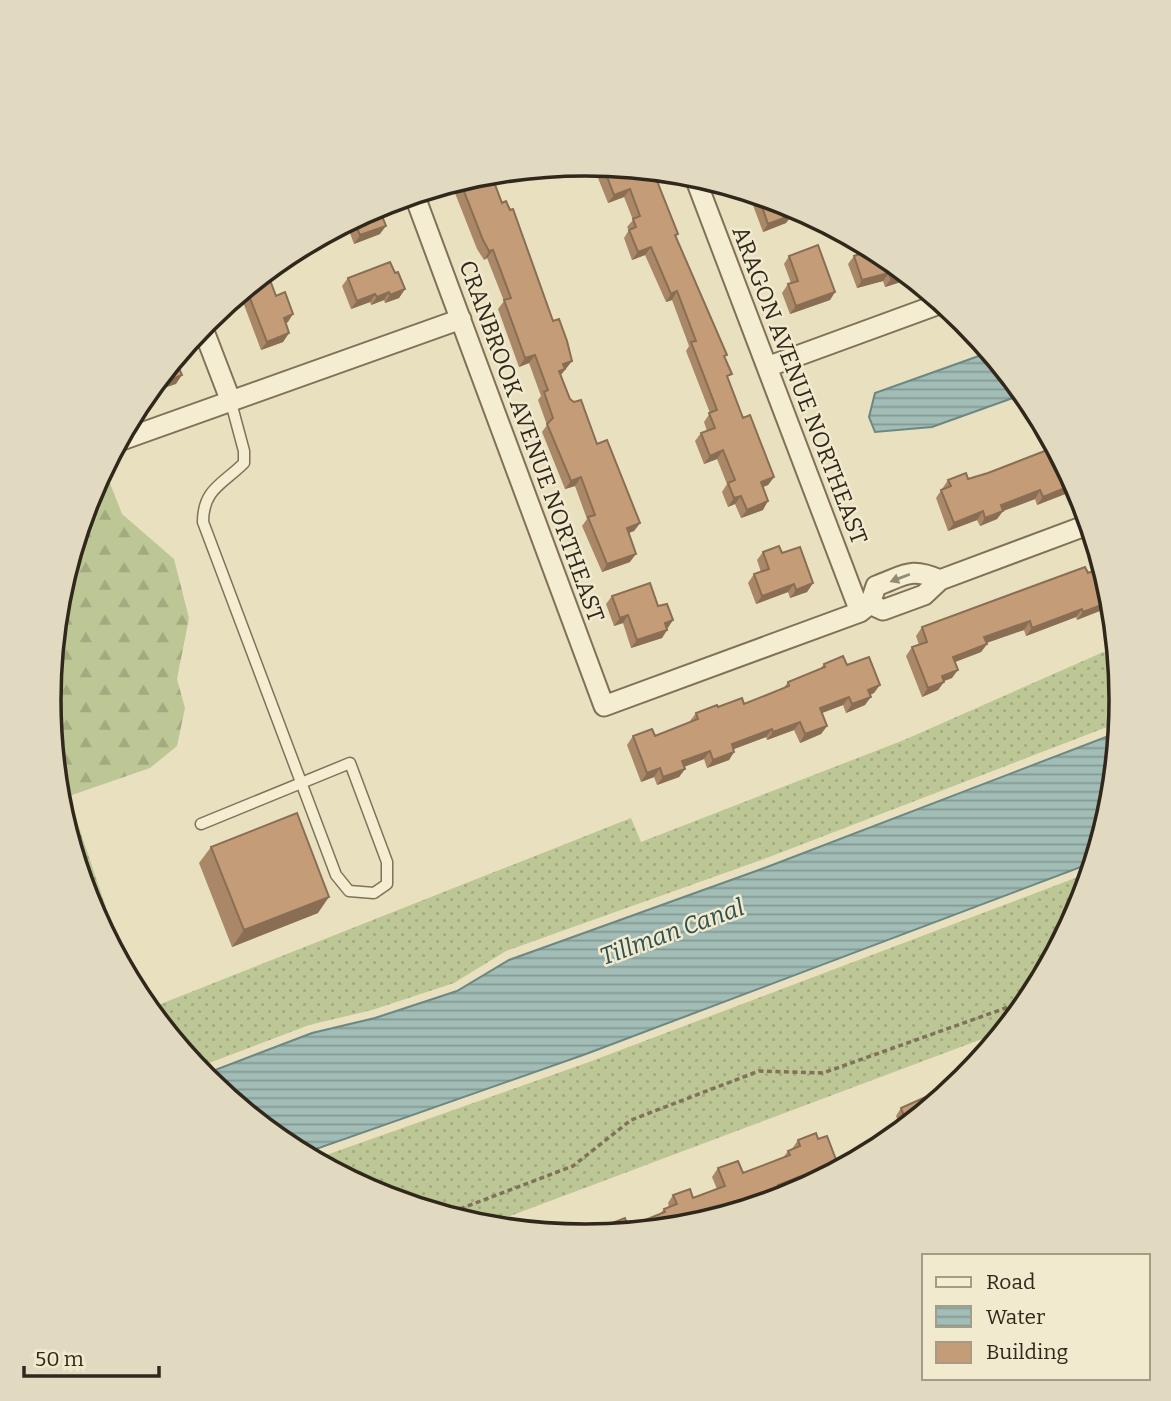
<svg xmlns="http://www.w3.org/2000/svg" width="1171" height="1401" font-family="Bitter,serif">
<defs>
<pattern id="grass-dots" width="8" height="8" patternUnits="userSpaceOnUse" patternTransform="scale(1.75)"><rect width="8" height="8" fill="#bdc695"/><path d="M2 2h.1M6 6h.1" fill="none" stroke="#a3aa80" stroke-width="1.8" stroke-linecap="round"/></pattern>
<pattern id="forest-firs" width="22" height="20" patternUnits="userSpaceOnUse" patternTransform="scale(1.75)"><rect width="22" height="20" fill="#bdc695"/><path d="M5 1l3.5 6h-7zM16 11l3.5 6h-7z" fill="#a3aa80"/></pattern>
<pattern id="water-rules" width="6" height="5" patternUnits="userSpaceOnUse" patternTransform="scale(1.75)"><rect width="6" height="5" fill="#a2bcb6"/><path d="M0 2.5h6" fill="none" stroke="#859993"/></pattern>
</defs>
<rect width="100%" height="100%" fill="#e9e0c0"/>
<path fill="url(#grass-dots)" d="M1117,646L1122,701L1120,722L764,859L506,951L454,983L372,1010L309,1025L196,1068L148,1009L631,818L641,842L904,740Z
M62,777L133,987L90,905L59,805L57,780Z
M1091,872C1074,929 1043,984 1006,1030L481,1227L380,1196L312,1160L589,1062Z"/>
<path fill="url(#forest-firs)" d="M104,468L122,514L174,559L189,618L177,679L185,708L177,746L150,768L69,796L63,777L57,780C54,753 48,725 49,699C52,621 67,538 104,468Z"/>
<path fill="url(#water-rules)" stroke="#6b8883" stroke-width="2" d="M990,352L1024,394L932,427L875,432L869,417L875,393Z
M1119,732L1112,806L1094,862L586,1054L302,1154L287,1146L202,1075L312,1033L375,1018L457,991L509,960L767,867Z"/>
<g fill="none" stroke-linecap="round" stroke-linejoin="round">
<g stroke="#807159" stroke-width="13">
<path id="lane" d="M201,824L350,763L387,862V884L374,893L349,891L336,875L203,522C203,489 223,484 244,463V451L230,399"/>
</g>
<g stroke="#807159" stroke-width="23">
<path id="street" d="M694,175L860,612
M414,194L604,706L860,612L870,604L876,586C906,575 910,567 940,580
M202,326L230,399
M767,367L942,303
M119,441L461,319
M870,604L883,610L924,595L940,580L1090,524"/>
</g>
<path stroke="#807159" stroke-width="3.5" stroke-dasharray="5 3.5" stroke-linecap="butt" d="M444,1215L573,1166L631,1120L759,1071L823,1073L1031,999"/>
<use href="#lane" stroke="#f5edd2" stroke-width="10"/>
<use href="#street" stroke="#f5edd2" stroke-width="19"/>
</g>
<path fill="#a98767" d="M601,166L653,171L678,234L676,237L725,358L728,379L743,418L774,477L768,485L763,487V510L741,518L735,504L728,507L722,492L727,484L717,459L704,464L695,441L701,433L707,431L704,422L710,413L686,351L689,346L672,300L666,302L645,255L632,260L624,238L629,230L627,227L633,220L624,197L608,203L596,173Z
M481,174L497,178L493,179L502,203L553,321L572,361L561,375L570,399L597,444L640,523L634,531L628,533L630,562L602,572L582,526L587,519L575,486L565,489L542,432L547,425L538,400L541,396L529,363L519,367L498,309L504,301L487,258L484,260L477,249L451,183Z
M748,192L788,204L792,215L786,223L763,232Z
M378,206L380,234L354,244L348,228L340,232L339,227Z
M860,242L884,255L904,281L885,287L883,281L857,288L848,264L854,256L858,255L856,248Z
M288,254L290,262L284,270L268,276L288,322L286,323L289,333L283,342L261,350L240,294Z
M789,256L835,292L830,300L790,314L782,293L788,284L791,283L784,264Z
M395,273L405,289L399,298L385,303L384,300L371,305L370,302L351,309L342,286L348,278Z
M968,479L1078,489L1037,505L1035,499L1003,511L997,519L980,526L977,520L948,531L936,498L948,480Z
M763,552L782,553L813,583L807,592L790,598L788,592L756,604L748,583L754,574L761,572L757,560Z
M1088,573L1112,596L1077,620L1076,617L1026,636L1024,630L1017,632L986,643L987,644L981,652L955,662L952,678L944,681L938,690L922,697L906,656L912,647L919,645L916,636L922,627Z
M612,596L658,606L673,620L662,638L631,648L623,623L614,626L606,604Z
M824,664L847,665L874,693L870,695L865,705L846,713L843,705L822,713L827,726L821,734L800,743L794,730L767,740L766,737L734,749V752L729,760L707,768L704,759L684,767L685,769L679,777L657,785L654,777L641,782L627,745L633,736H655L690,722V721L696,713L718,707L744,704L783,689L788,682L820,669Z
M211,847L318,913L232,947L199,863Z
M952,1090L902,1132L896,1116L901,1108Z
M818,1139L840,1170L815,1183L813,1177L780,1190L781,1193L775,1201L690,1227L602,1235L601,1234L607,1225L628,1227L660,1214L664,1209L669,1207L668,1203L673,1195L693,1198L717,1189L712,1177L718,1168L743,1173L783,1158L788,1151L792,1149L798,1140Z"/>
<path fill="#896e54" d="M501,172L497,178L485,182L491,174Z
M630,189L624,197L608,203L614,195Z
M792,215L786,223L763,232L768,224Z
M354,220L348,228L340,232L346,223Z
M386,226L380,234L354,244L360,235Z
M651,247L645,255L632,260L638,252Z
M493,250L487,258L484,260L489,251Z
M290,262L284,270L260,279L264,274L270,269Z
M889,273L883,281L857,288L862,280Z
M907,274L908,275L904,281L885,287L891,279Z
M405,289L399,298L385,303L390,295Z
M677,291L672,300L666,302L671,294Z
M389,292L384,300L371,305L377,297Z
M835,292L830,300L790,314L796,306Z
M375,294L370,302L351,309L357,301Z
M293,314L288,322L278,326L284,318Z
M289,333L283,342L261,350L267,342Z
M535,355L529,363L519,367L525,358Z
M572,361L559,377L554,379L563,364Z
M182,375L176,384L164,388L160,394L141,401L148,392L164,382Z
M723,450L717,459L704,464L710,456Z
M581,477L575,486L565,489L571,481Z
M774,477L768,485L755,490L761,482Z
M1075,484L1078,489L1037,505L1043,497Z
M1040,490L1035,499L995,514L1001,505Z
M741,496L735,504L728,507L734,498Z
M768,501L763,510L741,518L747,510Z
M983,511L977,520L948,531L954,523Z
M1003,511L997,519L980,526L985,518Z
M640,523L634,531L621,536L627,528Z
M636,554L630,562L602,572L607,564Z
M813,583L807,592L790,598L796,590Z
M794,584L788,592L756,604L762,596Z
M1112,601L1113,606L1077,620L1083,612Z
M1082,609L1076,617L1026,636L1032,628Z
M628,615L623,623L614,626L620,618Z
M673,620L667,628L665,623Z
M1030,621L1024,630L978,646L984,637Z
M667,630L662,638L631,648L637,640Z
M987,644L981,652L947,665L953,657Z
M958,670L952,678L936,684L942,676Z
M944,682L938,690L922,697L928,688Z
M880,685L874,693L862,698L868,690Z
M849,697L843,705L814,716L820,708Z
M871,697L865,705L846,713L852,704Z
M800,722L794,730L767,740L773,732Z
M827,726L821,734L800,743L805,734Z
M772,729L766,737L726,752L732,744Z
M710,751L704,759L676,770L682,761Z
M734,752L729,760L707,768L713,760Z
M660,768L654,777L641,782L647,773Z
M685,769L679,777L657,785L663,777Z
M329,897L318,913L232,947L244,930Z
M819,1169L813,1177L772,1193L778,1185Z
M781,1193L775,1201L750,1208L754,1203Z
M733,1209L729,1215L686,1227Z"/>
<path fill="#c49d78" stroke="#896e54" stroke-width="2" d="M603,166L653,171L678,234L675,235L727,355L724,356L732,374L727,376L743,418L750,415L774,477L761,482L768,501L747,510L741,496L734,498L728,483L735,480L723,450L710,456L701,433L715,428L709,413L717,410L691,342L696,341L677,291L671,294L651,247L638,252L629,230L636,227L633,219L640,216L630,189L614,195Z
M493,173L491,174L502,203L506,201L510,210L513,209L553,321L559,319L567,341L572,361L563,364L565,369L559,371L570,399L574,402L581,400L597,444L607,440L640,523L627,528L636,554L607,564L588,517L595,515L581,477L571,481L547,424L553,418L544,392L548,390L535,355L525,358L504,300L511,298L493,250L489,251L483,240L460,181L481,174Z
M758,195L788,204L792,215L768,224Z
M378,206L386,226L360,235L354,220L346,223Z
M863,244L884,255L907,274L891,279L889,273L862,280L854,256L866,252Z
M818,245L835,292L796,306L788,284L798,281L789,256Z
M288,254L290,262L270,269Z
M390,262L395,273L398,272L405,289L390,295L389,292L377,297L375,294L357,301L348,278Z
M267,272L276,296L285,292L293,314L284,318L289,333L267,342L246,288Z
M175,359L182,375L164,382L166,386L148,392Z
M1055,447L1075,484L1043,497L1040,490L1001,505L1003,511L985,518L983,511L954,523L941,490L951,486L948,480L966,473L968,479L988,473Z
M779,546L782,553L800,547L813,583L796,590L794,584L762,596L754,574L769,569L763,552Z
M1085,567L1088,573L1103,567L1112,601L1083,612L1082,609L1032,628L1030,621L984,637L987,644L953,657L958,670L942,676L944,682L928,688L912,647L927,642L922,627Z
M650,583L658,606L667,604L673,620L665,623L667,630L637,640L628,615L620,618L612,596Z
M843,656L847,665L869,657L880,685L868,690L871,697L852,704L849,697L820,708L827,726L805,734L800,722L773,732L772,729L732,744L734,752L713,760L710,751L682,761L685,769L663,777L660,768L647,773L633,736L652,729L655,736L698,719L696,713L717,705L718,707L742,698L744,704L789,686L788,682L825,667L824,664Z
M297,813L329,897L244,930L211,847Z
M950,1086L952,1090L908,1126L901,1108Z
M816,1133L818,1139L827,1136L840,1170L823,1179L819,1169L778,1185L781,1193L754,1203L756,1207L735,1213L733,1209L686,1227L607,1235L610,1234L607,1225L625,1218L628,1227L665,1212L664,1209L677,1204L673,1195L690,1189L693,1198L725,1186L718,1168L738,1161L743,1173L790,1155L788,1151L800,1146L798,1140Z"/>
<defs><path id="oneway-solid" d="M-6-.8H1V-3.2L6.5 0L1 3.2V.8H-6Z" transform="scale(1.75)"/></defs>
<use fill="#938a77" href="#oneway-solid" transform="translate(900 578) rotate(159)"/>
<g text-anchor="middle" stroke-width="5" stroke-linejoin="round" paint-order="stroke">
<g font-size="23" fill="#31281c" stroke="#f1eace">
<text transform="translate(800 385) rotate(69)" y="8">ARAGON AVENUE NORTHEAST</text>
<text transform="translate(532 441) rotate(70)" y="8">CRANBROOK AVENUE NORTHEAST</text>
</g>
<g font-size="24" font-style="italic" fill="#2d5050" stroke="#f1eace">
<text transform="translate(672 932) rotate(-20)" y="8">Tillman Canal</text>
</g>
</g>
<path d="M0 0H1171V1401H0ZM61 700a524 524 0 1 1 1048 0a524 524 0 1 1-1048 0Z" fill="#e2dac0" fill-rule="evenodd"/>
<path fill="none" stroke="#31281c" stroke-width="3.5" d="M61 700a524 524 0 1 1 1048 0a524 524 0 1 1-1048 0Z"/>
<rect x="922" y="1254" width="228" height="126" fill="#f1eace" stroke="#a49c87" stroke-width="2"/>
<rect x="936" y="1277" width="35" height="10" fill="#f5edd2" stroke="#a49c87" stroke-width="2"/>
<text x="986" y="1289" font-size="21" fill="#31281c">Road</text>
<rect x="936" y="1306" width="35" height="21" fill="url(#water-rules)" stroke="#a49c87" stroke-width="2"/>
<text x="986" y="1324" font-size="21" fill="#31281c">Water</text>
<rect x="936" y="1342" width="35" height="21" fill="#c49d78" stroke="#a49c87" stroke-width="2"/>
<text x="986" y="1359" font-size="21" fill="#31281c">Building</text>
<path d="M24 1366v10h135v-10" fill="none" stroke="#31281c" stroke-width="3.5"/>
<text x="35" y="1366" font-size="21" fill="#31281c" stroke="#f1eace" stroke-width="5" paint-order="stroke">50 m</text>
</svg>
